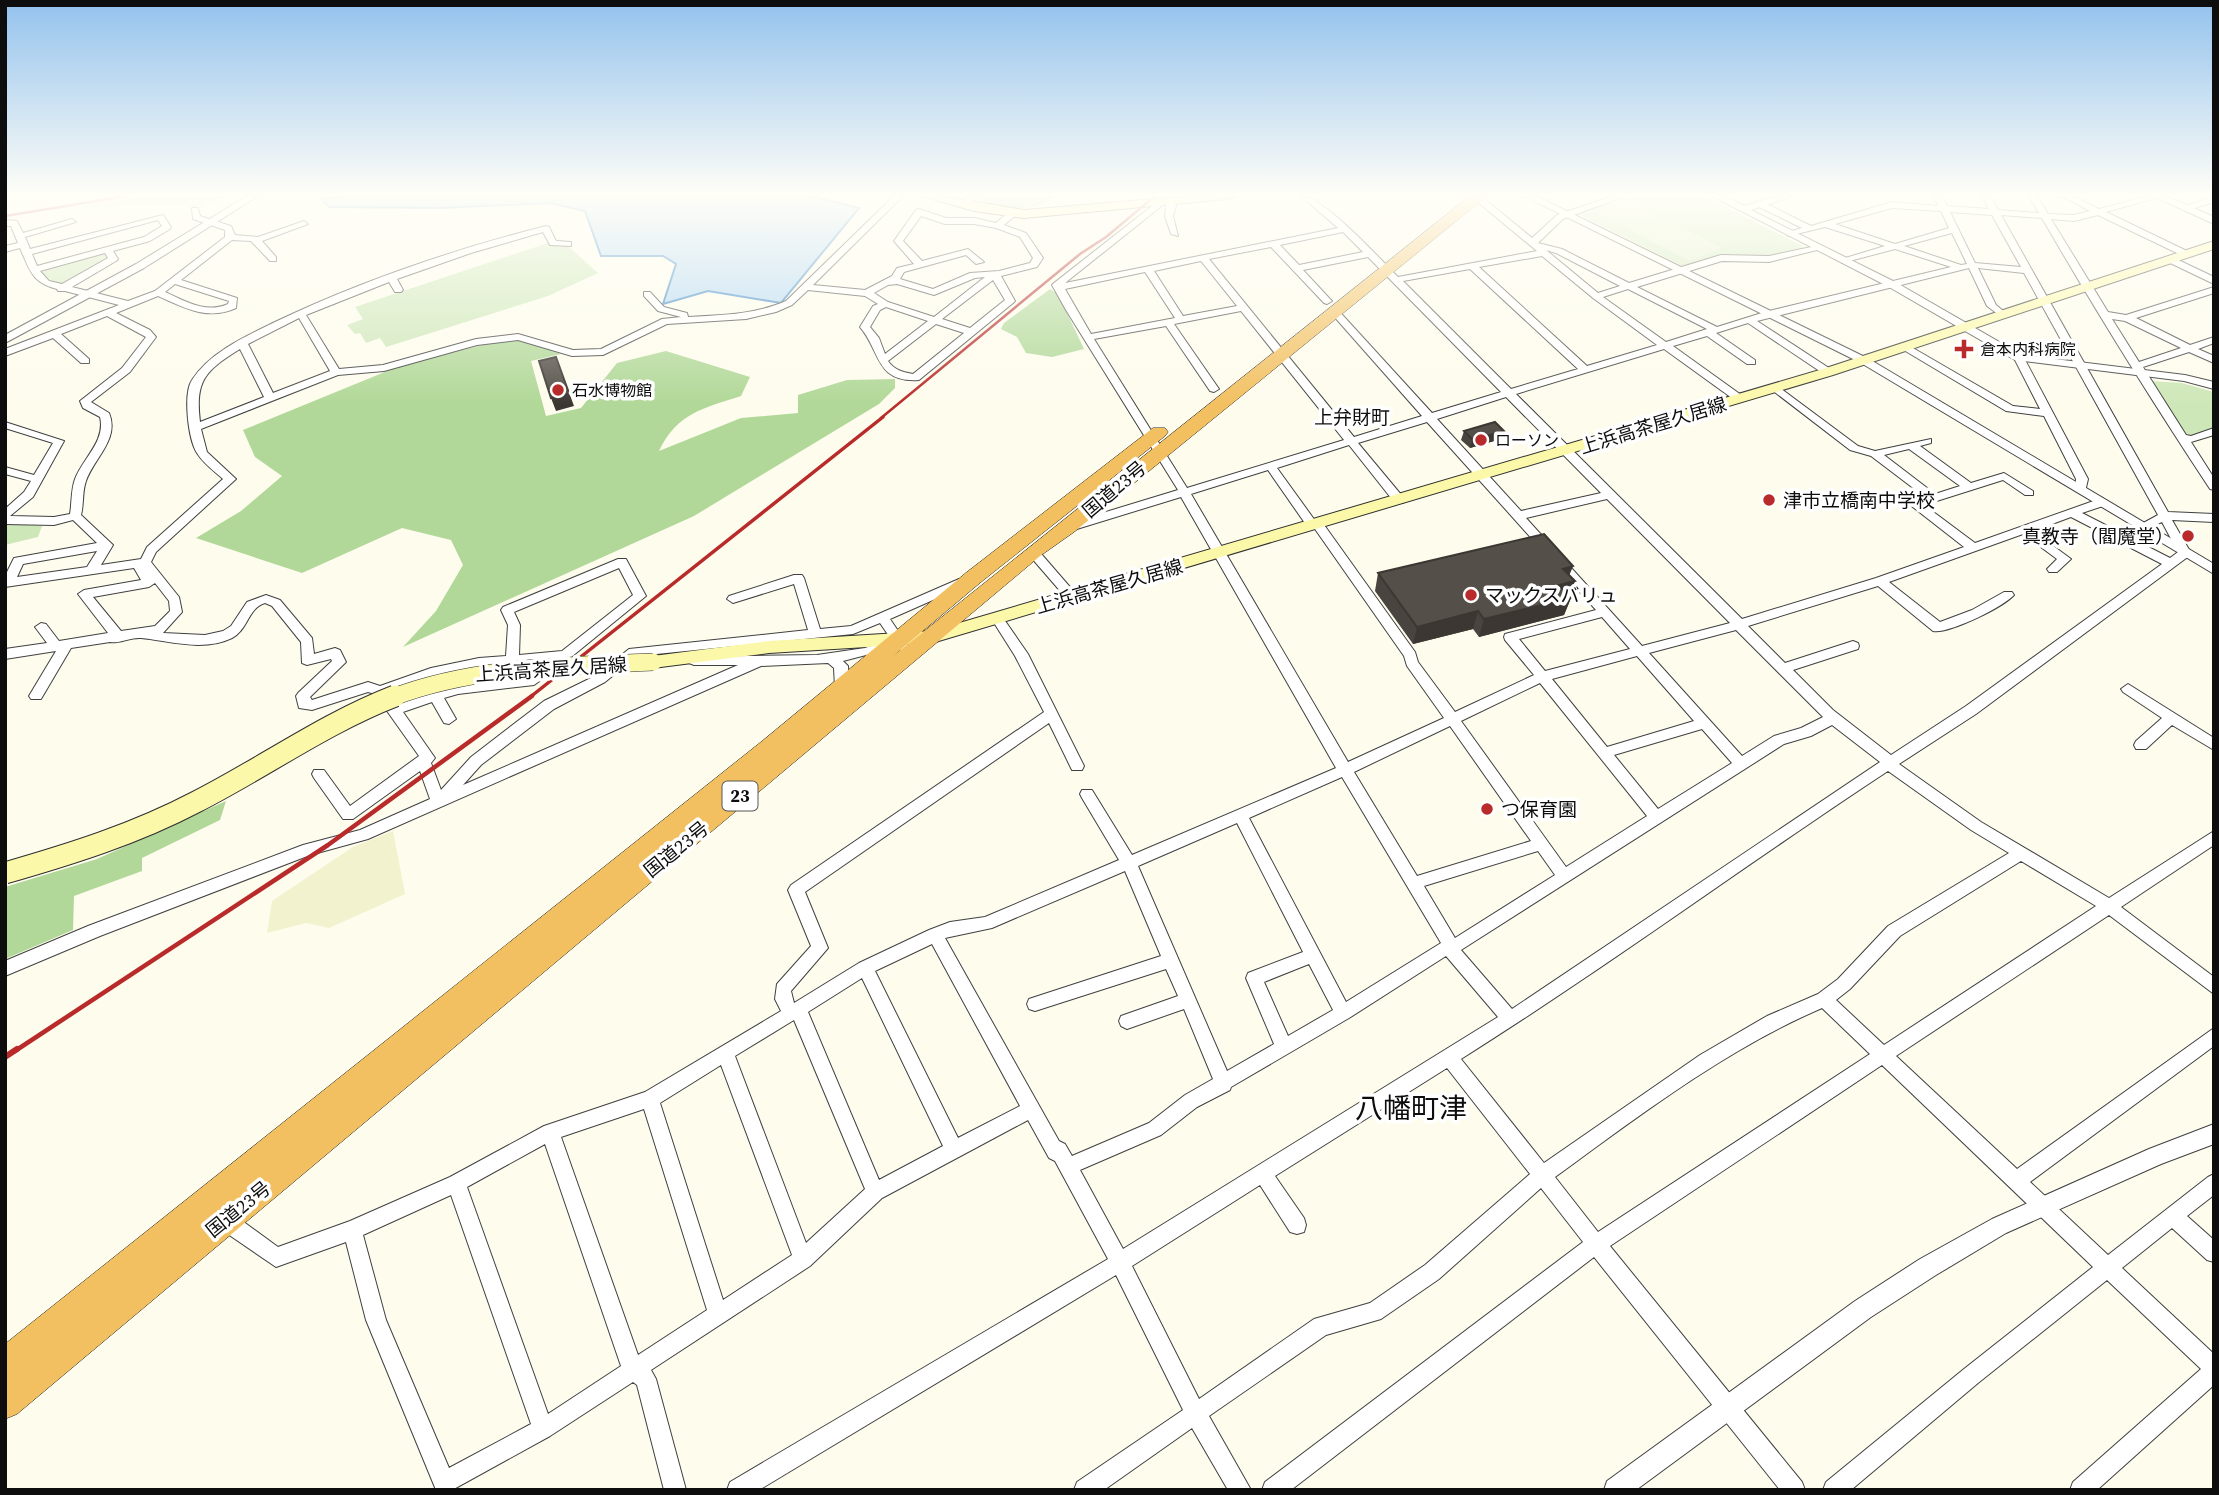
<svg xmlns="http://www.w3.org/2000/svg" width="2219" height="1495" font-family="'Source Serif 4','Noto Sans JP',serif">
<rect width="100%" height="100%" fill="#fefced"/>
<path fill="#f3f2ce" d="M393,831L405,894L329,928L306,923L267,933L272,901L353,847Z"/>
<path fill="#cee7b8" d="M141,196H226L194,210L191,206L130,205L75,208Z
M1630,196H1705L1804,247L1773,256L1727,254L1682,266L1578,214Z
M560,239L598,273L548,296L386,347L380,338L366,343L360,333L355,334L347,325L363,319L355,307Z
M99,254H105L107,258L105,261L65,283L57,285L41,272Z
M2151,381L2182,383L2214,392V429L2192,436L2186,434Z
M5,524L42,526L38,537L5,545Z"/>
<path fill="#b1d898" d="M991,196H1056C1031,215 1004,207 975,203Z
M1050,289L1058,294L1084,349L1052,357L1026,353L1017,337L1001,329L1004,323Z
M505,339L519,340L561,354L531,361L546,416L581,408L617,363L666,351L750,377L741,396C704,408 677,413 659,451L741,418L798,413V395L847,380L895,379V388L879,404L694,516L403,647L436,611L463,565L451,540L402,528L302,573L196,538L241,511L282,476L255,457L243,430L397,367Z
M226,801L220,820L142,858V871L74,896L73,930L5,959V887L97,859Z"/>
<path fill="#e0efca" d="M1628,200L1722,248L1689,261L1595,211Z"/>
<path fill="#b4d8f4" stroke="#3d88c8" stroke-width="2" d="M347,196H811L859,208L781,303L708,291L663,304L676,264L663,256H601L585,211L550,203L441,208L329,207L321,199Z"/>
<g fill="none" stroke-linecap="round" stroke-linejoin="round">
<g stroke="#404040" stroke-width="2">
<path id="minor" d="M894,196H903L813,285L865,290L892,276L897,268L914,264L894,241L916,210L919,209L946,218H974L996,223L1010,211H1016V215L1004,225L1026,233L1043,258L1037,267L1001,276L1015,301L1013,303L919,380C875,383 881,351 860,327L873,306L878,304L865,296L808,290L792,305L776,312L746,319L667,324L603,355L572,356L518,340L477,345L384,371L338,375L201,429L207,452L236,479L156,552L151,562L179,597L182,612L163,633L205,635L223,631L231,626L247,602L266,595L280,600L312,638L314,654L335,648L340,650L346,662L310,697L312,700L368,682L380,686L431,668L479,658L506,656L508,625L501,610L503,607L618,559H626L646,596L570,658L479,668L433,677L389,693L397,704L457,684L534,675L541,680L534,685L458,694L444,698L456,719L449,724L444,723L432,702L403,712L435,758L431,763L441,790L471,757L544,701L595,676L629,649L808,630L794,584L733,603L727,599L729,596L794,575H802L804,578L820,629L851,626L959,579H967L969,582L967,585L890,619L909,647L908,650H898L893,642L894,645L893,648L843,661L848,666L849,687L842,692L835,687L834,668L828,663L761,666L368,839L310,855L100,936L5,976V961L88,926L303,845L360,830L430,799L420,771L353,819H343L314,778L312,774L314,770H324L350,806L419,756L375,694L368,692L312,710L299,708L296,696L298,693L332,661L331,659L307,665L302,663L301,642L272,606L265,603C248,608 248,630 232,638C203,652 171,641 141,638C130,637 119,644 110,642L71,648L41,699H31L29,696L56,651L5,659V649L47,643L35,627L41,623L46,624L59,641L108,633L78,594L84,590L141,580L134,568L5,587V576L14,558L97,543L73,520L54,525L5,524V509L24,492L31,481L5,474V467L34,475L53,443L5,428V422L64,441L33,497L10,516L54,517L70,514C72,502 71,490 75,479C83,458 106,441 100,417L83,408L80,401L122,368L146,337L107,316L61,334L89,359V363H81L53,338L5,356V349L119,305L65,291H58L57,289C31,282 30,270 20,248L5,252V246L18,243L11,226H5V220L17,221L23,233L72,219L76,222L25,237L30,249L163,215L171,227L170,229L150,241L113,251L118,259L116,261L72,287L128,301L155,291L225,237V230L193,219L192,208H198L200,216L231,226L235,235L258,237L304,221L308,224L262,241L276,257V261H270L251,241L232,240L181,280L237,298L236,308C208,321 185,308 158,296L116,313L150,330L156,337L130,372L91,402L109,413C120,439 94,458 86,481C82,492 84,504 81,515L113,545L101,565L141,559L147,547L223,479C214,471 203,463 197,453C188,439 183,393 192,380C210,352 246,336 275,322C361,281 452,250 546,226L549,227L556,241L571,242V246L550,245L543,232L471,253L397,279L403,290L401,292H395L389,282L306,315L339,369L383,365L476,339L518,334L573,350L601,349L662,319L681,317L658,311L644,296V292H650L664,307L687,313L688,317C721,315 754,315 786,301ZM921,216L945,224H974L996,228L1020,237L1033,258L1030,263L999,271L970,273L933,289L900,279L904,272L966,255L976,264L984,262L968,249L922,261L903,241ZM158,220L162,226L144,237L37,266L32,254ZM105,253L108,258L62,284L49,281L40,271ZM985,277L934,317L888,302L874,293L888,285L897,284L934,295L975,278ZM993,280L1005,300L970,328L942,319ZM175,284L229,301L228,304C206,314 185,301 165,292ZM886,307L928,321L885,354L879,338L870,327L880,310ZM299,318L330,371L273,393L248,344ZM936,324L964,333L913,374C903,372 894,370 888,361ZM240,349L264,397L200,422C195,380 205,371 240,349ZM97,551L87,567L17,577L23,564ZM619,568L633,595L562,651L519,655L520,625L514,612ZM155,583L169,601L170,611L155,626L121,631L93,597L149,587ZM880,623L893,642L888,640L865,648L817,655L689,657L687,660L689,663L694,665H738L463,785L481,765L554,709L605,682L637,656L853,634Z
M970,196H980L963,206L956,204Z
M1301,196C1323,196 1380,259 1398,277L1537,251L1474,199V196H1481L1532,238L1557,215L1613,196H1625L1563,219L1538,243L1562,249L1629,283L1721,255L1769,256L1821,245V249L1769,262L1722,261L1637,287L1717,327L1765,312L1951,267L1895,249L1842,263V259L1885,246L1825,227L1788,236V232L1802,228L1757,206V202H1763L1811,226L1892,202L1938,206L1934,196H1942L1947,206L1989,209L1982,196H1990L1998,210L2039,213L2029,196H2037L2048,214L2074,215L2090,211L2062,196H2072L2099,209L2150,196H2163L2106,212L2189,252V256H2183L2098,215L2074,221L2051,219L2108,312L2126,315L2214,287V293L2136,318L2190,345L2214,337V343L2198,349L2214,356V363L2189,352L2143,367L2186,435L2191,436L2214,428V435L2191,442L2214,478V490L2210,489C2152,401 2095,310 2042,218L2001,215L2168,512L2214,514V522L2172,520L2191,553L2189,556L1976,714L1899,764L1981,822L2109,898L2214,831V845L2121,907L2214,977V994L2109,915L1896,1056L2017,1169L2214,1028V1046L2030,1182L2108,1255L2208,1177L2214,1174V1195L2187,1216L2214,1240V1262L2207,1260L2172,1228L2122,1268L2214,1354V1385L2097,1490H2070L2073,1482L2201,1369L2107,1280L1978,1383L1851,1490H1823L1826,1482L1964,1369L2093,1267L1882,1065L1610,1246L1802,1482L1805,1490H1780L1594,1257L1291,1490H1262L1265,1482L1583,1242L1541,1188L1439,1279L1381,1319L1326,1335L1209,1416L1251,1490H1228L1192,1428L1104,1490H1074L1077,1482L1183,1410L1116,1275L759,1490H727L730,1482L1108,1259L1055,1161L1049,1158L1028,1120L882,1198L810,1266L651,1370L656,1379L686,1490H664L637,1385L633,1382L550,1436L452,1490H436L366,1320L346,1242L276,1267L216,1226L214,1219L216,1212L223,1210L230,1212L278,1247L350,1221L450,1177L544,1126L645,1092L781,1011L775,999L777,984L811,946L788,890L791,885L1044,712L1015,656L991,618L993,615H1001L1028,654L1084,766L1082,770H1072L1049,723L805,892L828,948L791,991L794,1003L859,963L929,930L950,922L985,917L1119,860L1082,798L1080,794L1082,790H1092L1132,855L1336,768L1181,497L1067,532L1061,528L1063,525L1178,490L1066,310L1052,285L1054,283L1161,199L1165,202L1164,204L1065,283L1338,228ZM1892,208L1941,211L1949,228L1895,244L1835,224ZM1950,212L1992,215L2021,267L1975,263ZM1343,232L1363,252L1299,265L1280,245ZM1952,233L1967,264L1961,265L1904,246ZM1271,247L1324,303L1327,304L1332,301L1330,299L1303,270L1368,257L1501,392L1432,413L1337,309H1331V313L1422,416L1354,437L1209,259ZM1546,250L1556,253L1620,286L1598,293ZM1542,256L1593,298L1657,345L1587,366L1479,267ZM1201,261L1237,306L1183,316L1154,271ZM1969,268L1987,306L2003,318L2008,315L1996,305L1978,268L2024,273L2158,515L2136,527L2142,531L2162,522L2178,552L2170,558L2082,513L2106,505L2108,502L2102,498L1975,543L1924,505L2003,480L2025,495H2033V491L2004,473L1971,483L1920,446L1931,443V439L1875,451L1858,446L1776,385L1772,386V390L1850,450L1871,456L1925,497L1909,504L1964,547L1876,578L1742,619L1516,394L1664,349L1736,401H1744V397L1673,346L1707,336L1747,364H1755V360L1716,333L1748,323L1824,374H1832V370L1757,321ZM1470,269L1578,369L1511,389L1403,281ZM1145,272L1175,318L1091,334L1065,289ZM1628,289L1707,329L1666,342L1603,297ZM1241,311L1344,440L1187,488L1094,339L1166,326L1210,391L1214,392L1219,389L1174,324ZM2112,319L2125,321L2181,348L2139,362ZM1506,397L1601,493L1521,511L1437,419ZM1427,422L1596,610L1505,634L1504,637L1505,640L1534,675L1455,712L1418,662L1415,652L1322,522H1316L1277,468L1349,445L1395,503H1403V497L1358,443ZM1909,449L1960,486L1935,494L1884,455ZM1268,470L1309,529H1315L1404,656L1407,666L1444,718L1348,762L1191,494ZM1607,499L1730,623L1642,646L1526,518ZM2071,517L2162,564L1966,706L1891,755L1833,710L1793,670L1858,649L1859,646L1858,643L1853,641L1785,663L1748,626L1878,586L1933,631C1949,634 2003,607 2014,595L2012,592H2004L1972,610L1940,622L1889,582L2023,534L2057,559L2047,569L2049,572H2057L2071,559L2033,531ZM1602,617L1630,649L1545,671L1519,639ZM1736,630L1823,717L1801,728L1774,736L1742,756L1649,653ZM1637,656L1694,721L1607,747L1552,679ZM1540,683L1647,816L1566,867L1461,721ZM1832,725L1880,762L1512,1009L1461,950L1784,744L1811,736ZM1450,726L1531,841L1417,876L1354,772ZM1702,729L1732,763L1658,809L1614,755ZM1888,771L1971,830L2009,853L1888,926L1838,979L1818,994L1767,1016L1700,1055L1544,1163L1461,1059C1607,967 1745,865 1888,771ZM1342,777L1441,943L1346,1002L1249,818ZM1237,823L1303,952L1248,973L1246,978L1274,1044L1227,1071L1138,866ZM1538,851L1555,875L1455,938L1424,886ZM2021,861L2096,906L1884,1045L1836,1000L1850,989L1900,936ZM1125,871L1161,956L1035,997L1029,999L1027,1004L1029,1009L1035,1011L1166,969L1178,996L1121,1016L1119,1021L1121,1026L1127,1029L1184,1009L1213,1079L1185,1095L1149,1123L1072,1156L1065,1144L1059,1141L945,938L992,928ZM932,944L1020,1106L958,1138L875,971ZM1446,956L1498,1017L1123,1249L1080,1170L1161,1135L1197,1107L1230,1090L1231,1087L1349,1018ZM1309,964L1333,1010L1288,1036L1264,982ZM862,978L943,1146L879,1180L808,1012ZM1822,1008L1870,1054L1598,1232L1555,1177C1640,1115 1725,1050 1822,1008ZM794,1020L865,1189L806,1243L735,1056ZM721,1065L792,1255L723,1300L660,1103ZM1447,1068L1530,1174L1425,1265L1370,1303L1314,1319L1199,1399L1132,1266L1260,1185L1290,1232L1297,1234L1304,1232L1306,1225L1304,1218L1275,1176ZM644,1109L707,1310L638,1355L561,1137ZM545,1144L621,1366L548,1414L467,1187ZM451,1195L531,1424L449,1468L386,1320L363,1235Z
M2211,197H2214V202L2185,211L2181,208Z
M1167,199H1173L1176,206L1173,216L1178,236L1171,234L1165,216Z
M2166,257H2172L2214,277V284L2166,261Z
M1906,344L2013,406L2040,409L2014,358L2023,356L2088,479L2085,492L2081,494L2075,490L2076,479L2044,416L2006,411L1902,349V345Z
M1033,548L1037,549L1076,594L1078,597L1076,600H1068L1029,555L1027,552Z
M2128,684L2214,738V750L2172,725L2146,749H2136L2134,745L2136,741L2162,718L2123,692L2121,689Z"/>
</g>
<g stroke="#404040" stroke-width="2">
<path id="tertiary" d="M247,196H258L144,268L5,343V335L136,264Z
M1524,196H1536L1869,359L2214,564V574L1861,363Z
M1712,196H1724L1744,206L1778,196H1793L1751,210L1897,283L2022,355L2185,375L2214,382V389L2184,381L2015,360L1889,287Z
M2153,196H2166L2214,217V224Z
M2214,1124V1144L2161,1164L2006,1233L1936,1275L1871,1317L1636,1490H1604L1607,1481L1855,1301L1920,1259L1992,1219L2149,1149Z"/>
</g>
<g stroke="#2f2f2f" stroke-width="2">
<path id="secondary" d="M922,196H942L1024,210L1190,196H1234L1228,199L1024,218L974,211Z
M2214,241V249L1833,375L932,643L769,653L653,668L647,667L644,662L647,657L653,656L769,641L932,631L1823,369Z"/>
</g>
<g stroke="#1e1e1e" stroke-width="1">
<path id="trunk" d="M1470,196H1487L1074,532L1040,556L17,1414L5,1419V1344L761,742L967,572L1153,428H1165L1168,432L1165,436L981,582L893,656Z"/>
</g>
<use href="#minor" fill="#fff" fill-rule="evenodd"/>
<use href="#tertiary" fill="#fff" fill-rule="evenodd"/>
<use href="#secondary" fill="#fcf8aa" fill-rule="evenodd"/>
<use href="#trunk" fill="#f2c061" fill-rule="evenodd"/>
<path stroke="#b82b2a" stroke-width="2.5" d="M5,216L127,196
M881,418L1080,254L1106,237L1155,196"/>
<path stroke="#b82b2a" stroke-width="3.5" d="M529,698L883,417"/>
<path stroke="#b82b2a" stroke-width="4.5" d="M15,1051L328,845L532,696"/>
<path stroke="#b82b2a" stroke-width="6" d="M5,1057L17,1049"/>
<g stroke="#2f2f2f" stroke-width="18" stroke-linecap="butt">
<path id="secondary-bridge-far1" d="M391,698C474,666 565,666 653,662"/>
</g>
<g stroke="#2f2f2f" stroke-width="23" stroke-linecap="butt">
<path id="secondary-bridge" d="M5,873C71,854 135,834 196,802C263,768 325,723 395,696"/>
</g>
<use href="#secondary-bridge-far1" stroke="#fcf8aa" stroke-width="17"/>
<use href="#secondary-bridge" stroke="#fcf8aa" stroke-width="21"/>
</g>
<path fill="#49443f" d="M1464,431H1504L1501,439L1470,448L1461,440Z
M1573,566L1569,575L1575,581L1569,596L1571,598L1564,615L1479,637L1473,629L1413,644L1375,591L1378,573Z"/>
<path fill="#3c3733" d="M556,357L574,406L556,411L551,398Z
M1504,431L1501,439L1470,448L1473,440Z
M1573,566L1566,583L1575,581L1568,598H1571L1564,615L1479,637L1484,619L1563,569Z
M1478,611L1473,629L1413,644L1417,627Z"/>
<path fill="#554f49" stroke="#3c3733" stroke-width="2" d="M556,357L569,393L551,398L539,361Z
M1495,422L1504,431L1473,440L1464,431Z
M1544,534L1573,566L1563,569L1575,581L1559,585L1571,598L1484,619L1478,611L1417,627L1378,573Z"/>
<linearGradient id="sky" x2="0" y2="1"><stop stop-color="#93c2ed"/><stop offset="0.48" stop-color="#fffef7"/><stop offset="1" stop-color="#fffef7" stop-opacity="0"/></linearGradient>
<rect width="2219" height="405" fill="url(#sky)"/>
<g fill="#b82b2a" stroke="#fff" stroke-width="2.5">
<path d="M1960.5 338.5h7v7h7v7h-7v7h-7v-7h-7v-7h7z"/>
<circle cx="558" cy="390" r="7"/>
<circle cx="1481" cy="440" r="7"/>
<circle cx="1769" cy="500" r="7"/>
<circle cx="2188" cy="536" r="7"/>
<circle cx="1471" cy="595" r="7"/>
<circle cx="1487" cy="809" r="7"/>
</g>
<g text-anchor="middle" stroke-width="7" stroke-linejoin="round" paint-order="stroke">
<g font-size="16" fill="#0d0d0d" stroke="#fff" text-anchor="start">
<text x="1980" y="355">倉本内科病院</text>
<text x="572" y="396">石水博物館</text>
<text x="1495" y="446">ローソン</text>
</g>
<rect fill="#fff" stroke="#565656" stroke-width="2" x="722.5" y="781.5" width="35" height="29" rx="5"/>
<g font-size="18" font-weight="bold" fill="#0d0d0d">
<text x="740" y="802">23</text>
</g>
<g font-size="19" fill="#0d0d0d" stroke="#fff">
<text x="1352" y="424">上弁財町</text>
</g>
<g font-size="19" fill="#0d0d0d" stroke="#fff">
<text transform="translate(1653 425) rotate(-17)" y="7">上浜高茶屋久居線</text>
<text transform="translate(1114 489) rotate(-40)" y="7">国道23号</text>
<text transform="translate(1109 586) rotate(-16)" y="7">上浜高茶屋久居線</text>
<text transform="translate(551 669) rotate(-4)" y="7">上浜高茶屋久居線</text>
<text transform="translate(676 849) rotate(-39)" y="7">国道23号</text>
<text transform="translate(238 1209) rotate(-39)" y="7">国道23号</text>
</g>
<g font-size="19" fill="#0d0d0d" stroke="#fff" text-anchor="start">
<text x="1783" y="507">津市立橋南中学校</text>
<text x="2174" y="543" text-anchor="end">真教寺（閻魔堂）</text>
<text x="1485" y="602">マックスバリュ</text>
<text x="1501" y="816">つ保育園</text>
</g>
<g font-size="28" fill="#0d0d0d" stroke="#fff">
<text x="1411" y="1118">八幡町津</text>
</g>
</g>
<rect width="2219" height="1495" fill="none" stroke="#0d0d0d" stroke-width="14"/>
</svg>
